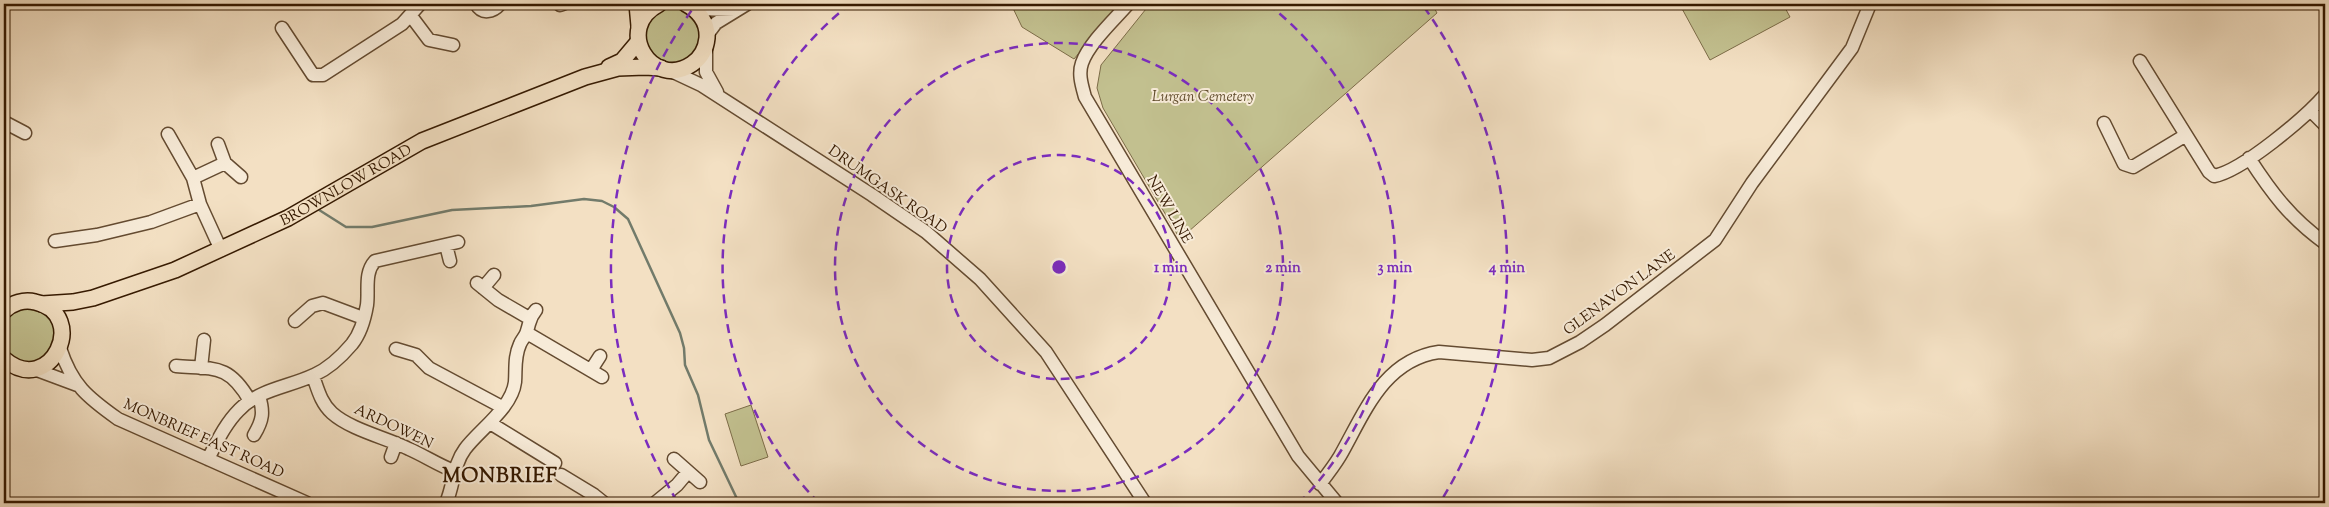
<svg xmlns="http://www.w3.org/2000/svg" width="2329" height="507" font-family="'Sorts Mill Goudy',serif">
<rect width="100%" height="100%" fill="#f3e0c3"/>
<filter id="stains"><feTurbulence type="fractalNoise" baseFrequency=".004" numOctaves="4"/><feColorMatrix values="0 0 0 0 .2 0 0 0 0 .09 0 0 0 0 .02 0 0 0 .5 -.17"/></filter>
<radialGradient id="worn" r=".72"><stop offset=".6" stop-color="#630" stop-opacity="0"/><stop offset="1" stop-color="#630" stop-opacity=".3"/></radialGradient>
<path fill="#c2c08f" stroke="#7c6c48" d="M1011,4H1120L1074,59L1022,27Z
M1150,4H1432L1437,13L1180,239L1103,108L1097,88L1101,65Z
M1683,4H1783L1790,17L1710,60L1680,5Z
M644 36a28 28 0 1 1 56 0a28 28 0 1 1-56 0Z
M1 336a27 27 0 1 1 54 0a27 27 0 1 1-54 0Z
M751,405L768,457L741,466L725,414Z"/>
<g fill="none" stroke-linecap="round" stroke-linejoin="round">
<path stroke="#727b6b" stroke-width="2.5" d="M316,208L346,227H372L452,210L531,206L584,199L602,201L614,207L628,219L680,333L684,348L685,365L698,395L709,440L739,503"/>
<g stroke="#644b31" stroke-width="15">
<path id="minor" d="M476,4C482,15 493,12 500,4
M1128,4C1114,20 1089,43 1082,63C1078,74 1082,86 1085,97L1298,456L1337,503
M560,5L563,4
M695,9L735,10
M411,16L429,40L453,45
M282,28L313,75H323L402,24L420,4
M707,35L716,23L747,4
M706,45V72L717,92
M2140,61L2209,172L2214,176C2242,171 2306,117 2325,95
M669,70L701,85L872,195L926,232L980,279L1046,352L1145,503
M2311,111L2325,125
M4,122L25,133
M2104,123L2124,164L2133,167L2186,135
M168,134L193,178L200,204L221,250
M218,144L225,163L241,177
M2249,158C2271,192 2291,219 2325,243
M193,178L225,163
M55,241L97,235L151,222L200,204
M446,245L450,261
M477,283L498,300L529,318
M483,288L494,275
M295,321L312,306L323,303L363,318
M527,333L602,377
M60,348C72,385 87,397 118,419L307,503
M396,349L416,355L429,368L502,407
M176,366C215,369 229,364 250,401
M201,368L204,340
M34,369L77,385
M591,370L600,356
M313,376C318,390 321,403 332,413C351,430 387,438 409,449C425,456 438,465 454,471
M490,423L555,463
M254,435C263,420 264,412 259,396
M391,457L396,443
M208,459C217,442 225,424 239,410C259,389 289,387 314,375C330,368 341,357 352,344C360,334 365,317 367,305C369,290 364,273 375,261L458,242
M674,459L700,482
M561,475L594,495L604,503
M1320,484C1327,475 1334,466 1340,456C1364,414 1383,360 1439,352L1532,360L1549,358L1580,342L1605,325L1715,240L1752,183L1852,48L1870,4
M446,503C454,485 453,465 465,449C479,430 512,408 515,382C516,369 514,357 520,344C522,339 526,336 527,331C530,322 529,318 536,310
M655,503L677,485L688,472"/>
</g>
<g stroke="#351900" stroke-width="18">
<g id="major">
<path d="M637,4L639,26"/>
<path d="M659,4C613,28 652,91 692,64C701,58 706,48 707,38C708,23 699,11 686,4"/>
<path d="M609,67L622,61L638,42"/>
<path id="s1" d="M42,304L73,302L93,298L175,270L288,218L422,141L585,77L618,68L645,67L661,68"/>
<path d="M4,311C12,303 24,299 35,302C90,314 51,399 4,359"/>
</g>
</g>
<use href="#minor" stroke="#f7ebd8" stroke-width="12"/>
<use href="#major" stroke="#f3e0c3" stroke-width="15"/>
</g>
<g fill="none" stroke="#7b2cbf" stroke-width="2.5" stroke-dasharray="9 6">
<circle cx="1059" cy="267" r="112"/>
<circle cx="1059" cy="267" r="224"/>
<path d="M819 503A336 336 0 0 1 850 4M1268 4A336 336 0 0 1 1299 503"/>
<path d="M677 501A448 448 0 0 1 694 7M1424 7A448 448 0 0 1 1441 501"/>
</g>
<g text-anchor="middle" stroke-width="4" stroke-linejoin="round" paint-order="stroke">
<g font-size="15" font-style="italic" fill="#5f4b2b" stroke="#f7ebd8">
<text x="1203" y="101">Lurgan Cemetery</text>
</g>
<g font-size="15" fill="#351900" stroke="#f7ebd8">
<text dy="5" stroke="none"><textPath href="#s1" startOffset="329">BROWNLOW ROAD</textPath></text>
<text transform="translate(888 189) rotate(35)" y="5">DRUMGASK ROAD</text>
<text transform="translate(1170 209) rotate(60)" y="5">NEW LINE</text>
<text transform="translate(1619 292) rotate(-36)" y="5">GLENAVON LANE</text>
<text transform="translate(394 426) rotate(25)" y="5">ARDOWEN</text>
<text transform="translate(204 438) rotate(24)" y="5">MONBRIEF EAST ROAD</text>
</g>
<g font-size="20" font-weight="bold" letter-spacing="1" fill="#351900" stroke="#f7ebd8">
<text x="500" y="482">MONBRIEF</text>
</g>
</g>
<circle cx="1059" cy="267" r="8" fill="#7b2cbf" stroke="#f7ebd8" stroke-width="2.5"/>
<g font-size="15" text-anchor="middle" font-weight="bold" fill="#7b2cbf" stroke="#f7ebd8" stroke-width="4" stroke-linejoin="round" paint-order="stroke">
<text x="1171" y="272">1 min</text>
<text x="1283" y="272">2 min</text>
<text x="1395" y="272">3 min</text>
<text x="1507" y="272">4 min</text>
</g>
<rect width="2329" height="507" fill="none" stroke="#f3e0c3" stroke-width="20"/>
<rect x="5" y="5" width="2319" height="497" fill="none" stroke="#351900" stroke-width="2.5"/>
<rect x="10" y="10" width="2309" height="487" fill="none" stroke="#351900"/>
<rect width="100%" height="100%" filter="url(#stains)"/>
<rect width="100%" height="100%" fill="url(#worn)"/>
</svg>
